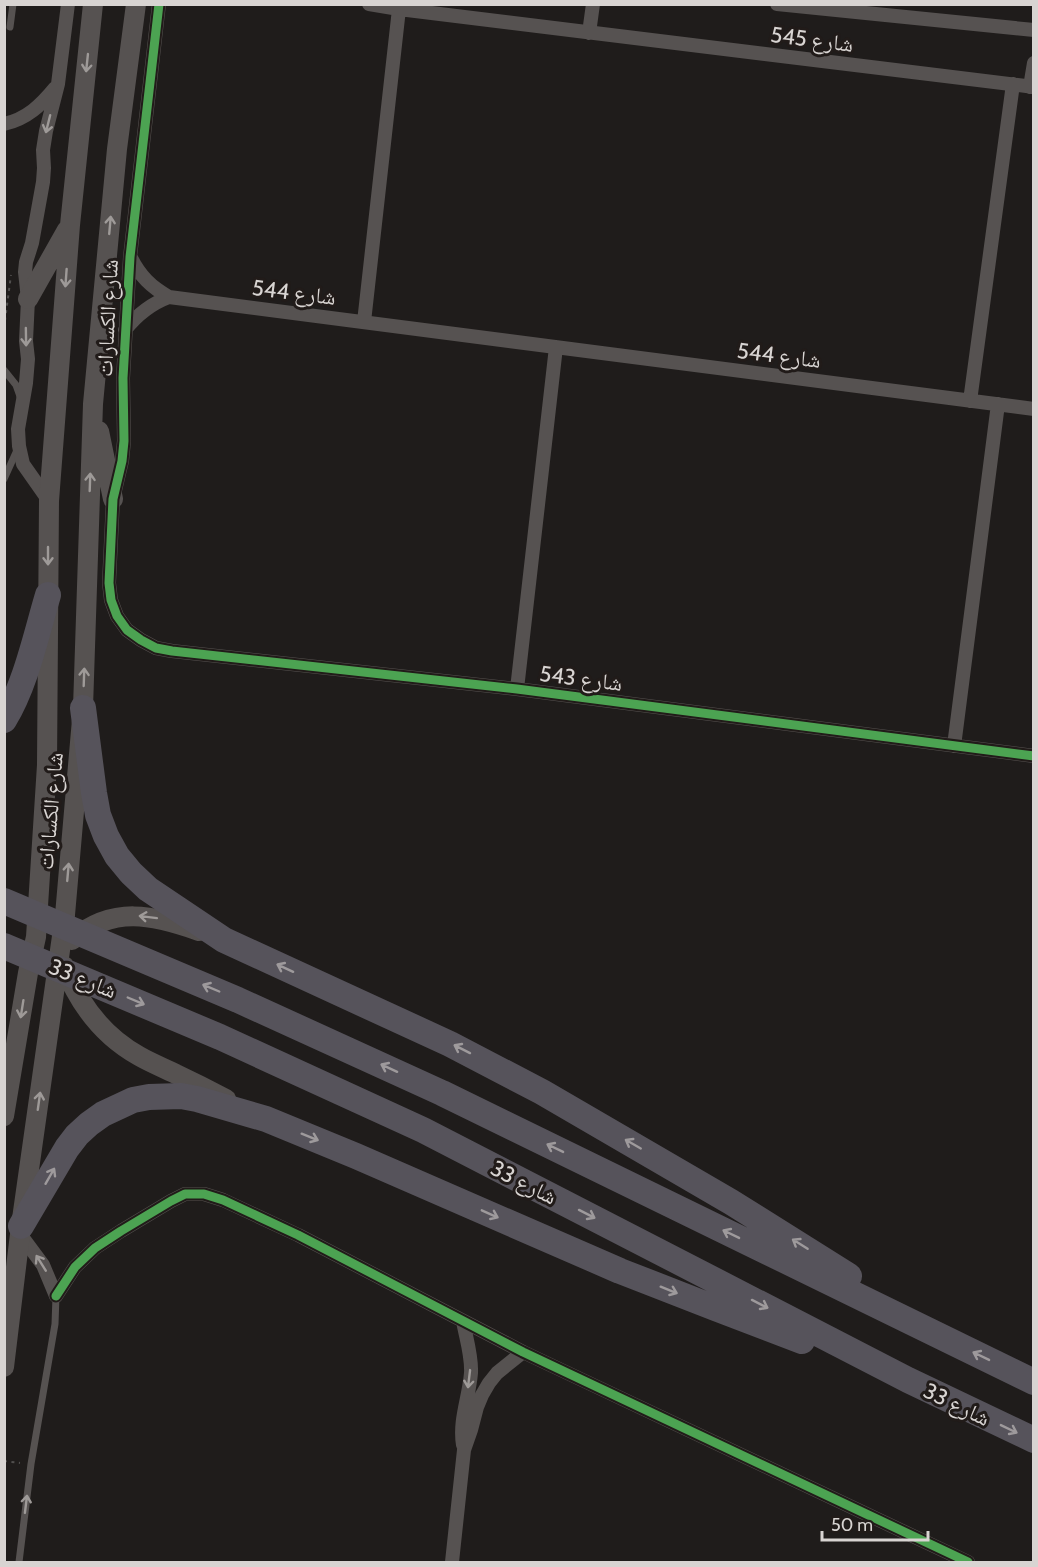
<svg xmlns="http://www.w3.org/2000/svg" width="1038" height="1567" font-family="Cabin,'Noto Naskh Arabic',sans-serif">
<rect width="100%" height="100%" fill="#1f1c1b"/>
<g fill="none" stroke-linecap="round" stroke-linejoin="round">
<path stroke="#514f4e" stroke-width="2" stroke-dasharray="3 4.5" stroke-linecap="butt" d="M4,328L11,275
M4,1461L20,1463"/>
<path stroke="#565251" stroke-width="7" d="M10,27L13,4
M4,370L16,385L21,399
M4,479L18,448
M19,1562L31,1464L55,1324L56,1296"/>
<path stroke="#565251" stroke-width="14" d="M159,4L130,257L123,378L124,441L122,461L113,499L109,583L111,600L117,616L127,630L141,640L156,648L172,651L517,689L1034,756
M369,4L399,9L1034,87
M777,4L1034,30
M589,33L593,4
M1030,87L1034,63
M4,124C27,119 41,105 55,88
M131,258C140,276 151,287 169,297L1034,409
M364,322L399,9
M125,330C137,315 150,304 169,297
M970,401L1013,84
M49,501L23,464L19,446L18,429L26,383L28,359L26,341L28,299L25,272L26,262L32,243L43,182L44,168L43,150L46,131L58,84L68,4
M517,689L556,347
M954,746L998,404
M20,1234L43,1265L56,1296
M56,1296L75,1267L95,1248L121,1231L171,1201L185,1194H204L223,1200L298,1235L523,1352L968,1562
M463,1445C459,1420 469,1398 471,1373C472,1356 466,1338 463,1321
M452,1562L464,1450L471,1430L477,1407L482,1395L489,1383L497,1373L523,1352"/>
<path stroke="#565251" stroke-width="20" d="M28,299L67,230
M99,431L113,499
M72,940C113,905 153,915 199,931
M64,966C79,1004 103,1036 139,1056C151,1063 164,1068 176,1074C193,1082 209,1090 226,1099
M4,1116L28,973L36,937L47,765L49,501L70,225L93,4
M4,1367L21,1226L65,915L83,708L93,404L117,149L136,4"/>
<path stroke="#56535b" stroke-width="26" d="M83,708L94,793L98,815L106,836L117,856L131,873L148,889L224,940L450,1044L542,1092L731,1202L849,1276
M4,720C26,684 36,635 48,595
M4,901L238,1000L442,1093L1034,1382
M4,946L220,1037L423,1130L908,1380L1034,1440
M21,1226L67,1148L77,1135L89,1124L103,1114L133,1100L149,1097L181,1096L197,1099L266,1119L356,1156L620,1271L715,1308L802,1341"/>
<g stroke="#211b19" stroke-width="13">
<path id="cycleway" d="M159,4L130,257L123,378L124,441L122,461L113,499L109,583L111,600L117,616L127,630L141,640L156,648L172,651L517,689L1034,756
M56,1296L75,1267L95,1248L121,1231L171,1201L185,1194H204L223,1200L298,1235L523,1352L968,1562"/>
</g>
<use href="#cycleway" stroke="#4ca352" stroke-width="9"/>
</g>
<defs><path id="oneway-shaft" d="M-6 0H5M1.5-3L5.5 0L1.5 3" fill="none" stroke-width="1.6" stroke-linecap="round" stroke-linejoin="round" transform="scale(1.5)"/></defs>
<g stroke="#9e9a98">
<use href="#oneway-shaft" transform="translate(87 63) rotate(96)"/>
<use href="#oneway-shaft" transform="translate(48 124) rotate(104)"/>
<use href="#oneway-shaft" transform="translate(110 225) rotate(-85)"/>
<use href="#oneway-shaft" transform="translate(66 278) rotate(94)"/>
<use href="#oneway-shaft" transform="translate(26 337) rotate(89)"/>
<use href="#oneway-shaft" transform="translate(90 482) rotate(-88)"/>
<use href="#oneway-shaft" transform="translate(48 556) rotate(90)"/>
<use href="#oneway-shaft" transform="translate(84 677) rotate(-88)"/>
<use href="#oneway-shaft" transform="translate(68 872) rotate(-85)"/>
<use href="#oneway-shaft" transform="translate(148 917) rotate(-173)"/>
<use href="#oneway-shaft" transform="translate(22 1009) rotate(99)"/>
<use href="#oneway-shaft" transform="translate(39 1101) rotate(-82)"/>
<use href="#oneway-shaft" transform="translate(41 1263) rotate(-122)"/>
<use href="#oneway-shaft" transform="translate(469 1379) rotate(97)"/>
<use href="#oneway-shaft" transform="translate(26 1504) rotate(-83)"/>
</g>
<g stroke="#9e9a9c">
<use href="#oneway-shaft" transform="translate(285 968) rotate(-155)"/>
<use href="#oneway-shaft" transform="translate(211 988) rotate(-157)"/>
<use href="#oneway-shaft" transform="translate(136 1001) rotate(23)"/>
<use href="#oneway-shaft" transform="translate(462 1049) rotate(-153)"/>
<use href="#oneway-shaft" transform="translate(389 1068) rotate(-155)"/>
<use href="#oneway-shaft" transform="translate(310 1137) rotate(22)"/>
<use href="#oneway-shaft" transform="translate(633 1144) rotate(-150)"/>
<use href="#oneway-shaft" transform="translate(555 1148) rotate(-154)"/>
<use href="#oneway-shaft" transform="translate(50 1176) rotate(-60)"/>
<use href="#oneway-shaft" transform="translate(490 1214) rotate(24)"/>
<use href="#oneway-shaft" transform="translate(587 1214) rotate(27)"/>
<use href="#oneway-shaft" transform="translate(731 1234) rotate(-154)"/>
<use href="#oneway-shaft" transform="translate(800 1244) rotate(-148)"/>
<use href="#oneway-shaft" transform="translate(669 1290) rotate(22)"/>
<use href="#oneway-shaft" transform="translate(760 1304) rotate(27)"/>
<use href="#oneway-shaft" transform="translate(981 1356) rotate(-154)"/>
<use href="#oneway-shaft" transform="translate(1009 1429) rotate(26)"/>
</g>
<g text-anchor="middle" stroke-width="6" stroke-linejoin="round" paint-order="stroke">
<g font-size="22" fill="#d8d4d2" stroke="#211b19">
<text transform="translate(812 39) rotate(7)" y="8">شارع 545</text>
<text transform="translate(294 292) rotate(7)" y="8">شارع 544</text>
<text transform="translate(107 318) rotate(-87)" y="8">شارع الكسارات</text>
<text transform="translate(779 355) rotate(7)" y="8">شارع 544</text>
<text transform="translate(581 678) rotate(7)" y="8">شارع 543</text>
<text transform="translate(50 811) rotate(-85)" y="8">شارع الكسارات</text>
<text transform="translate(83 978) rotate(22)" y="8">شارع 33</text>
<text transform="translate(524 1182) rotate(27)" y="8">شارع 33</text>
<text transform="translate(957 1404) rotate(26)" y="8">شارع 33</text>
</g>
</g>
<rect width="1038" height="1567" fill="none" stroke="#d8d4d2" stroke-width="12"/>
<path d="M822 1531v9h106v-9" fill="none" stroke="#d8d4d2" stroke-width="3"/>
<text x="831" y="1531" font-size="18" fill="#d8d4d2" stroke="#211b19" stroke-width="4.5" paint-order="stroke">50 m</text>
</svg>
